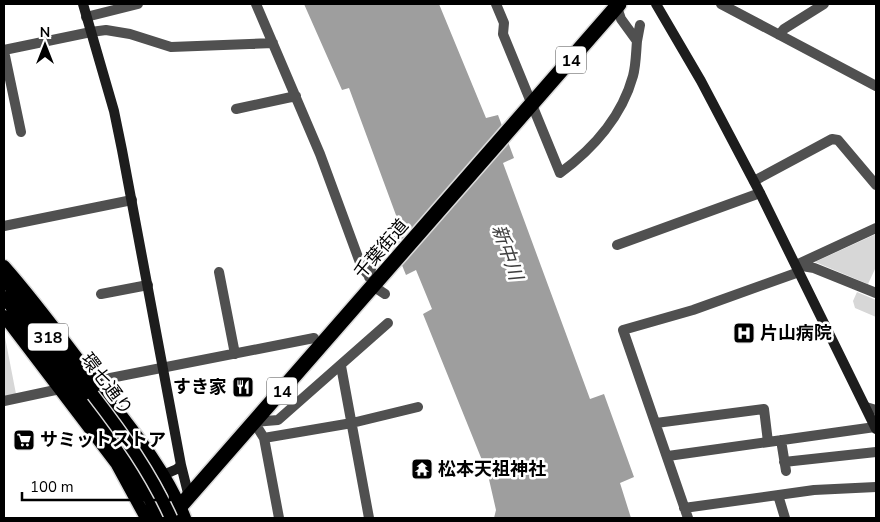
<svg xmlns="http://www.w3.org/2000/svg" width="880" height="522" font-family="'Nunito Sans','Noto Sans JP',sans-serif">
<rect width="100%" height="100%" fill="#fff"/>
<path fill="#d7d7d7" d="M876,234V267L868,284L815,262Z
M857,292L876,300V317L855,308L853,301Z
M4,332L16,394L4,397Z"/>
<path fill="#9e9e9e" d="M304,4H439L486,118L498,115L514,158L503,163L590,399L604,394L634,477L620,483L631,518H494L496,510L488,475L423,314L432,309L416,270L406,275L388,231L400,226L349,88L342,90Z"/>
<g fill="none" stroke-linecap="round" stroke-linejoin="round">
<g stroke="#dbdbdb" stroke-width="15">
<path id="primary" d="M4,266C36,302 64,341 93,379C127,423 165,467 185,518
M4,279L93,395
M4,297L113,441L149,498L159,518
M4,316L116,463L146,518"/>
</g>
<g stroke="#dbdbdb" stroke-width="18">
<path id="highway" d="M170,518L619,4"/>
</g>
<path stroke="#505050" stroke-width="10" d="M256,4L320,154L362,268L376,283
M496,4L504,23L503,34L560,173C593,149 622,116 633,76C636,65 636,52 637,41L621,19L617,7
M721,4L876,86
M86,17L138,4
M779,35L784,29L824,4
M637,41L640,25
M4,50L91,32L106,30L130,34L171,47L273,43
M4,51L21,132
M236,109L296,96
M754,181L832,139L838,140L876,185
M4,226L132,200
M617,245L760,193
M796,265L876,228
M796,265L814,268L876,293
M219,272L235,354
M369,277L373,260
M373,286L385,294
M101,294L148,285
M341,366L369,518
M95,381L314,338
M4,401L60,389
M866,407L876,410
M656,423L764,409L768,442
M264,438L352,423L418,407
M781,440L786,471
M668,456L875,427
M784,462L876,452
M778,495L785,518
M684,508L814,490L876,487
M279,518L264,438L254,422L278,420L388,323
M688,518L623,330L693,310L799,272"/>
<path stroke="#1d1d1d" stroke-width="10" d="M83,4L114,111L122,150L181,465L177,469L163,475
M656,4L701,81L760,193L876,429
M181,465L189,497"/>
<use href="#primary" stroke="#000" stroke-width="12"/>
<use href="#highway" stroke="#000" stroke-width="15"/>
<g stroke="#dbdbdb" stroke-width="15" stroke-linecap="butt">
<path id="primary-bridge" d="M93,395C123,434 151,473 171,518"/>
</g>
<use href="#primary-bridge" stroke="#000" stroke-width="12"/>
</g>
<defs>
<g id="hospital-square" transform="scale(1.125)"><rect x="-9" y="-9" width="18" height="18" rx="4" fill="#000" stroke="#fff"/><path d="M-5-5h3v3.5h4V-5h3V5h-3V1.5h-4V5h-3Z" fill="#fff"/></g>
<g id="restaurant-square" transform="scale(1.125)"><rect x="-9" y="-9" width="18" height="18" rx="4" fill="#000" stroke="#fff"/><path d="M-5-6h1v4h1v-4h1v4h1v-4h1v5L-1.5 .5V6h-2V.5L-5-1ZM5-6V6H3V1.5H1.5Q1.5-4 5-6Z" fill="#fff"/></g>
<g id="supermarket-square" transform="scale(1.125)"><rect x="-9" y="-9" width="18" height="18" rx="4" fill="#000" stroke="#fff"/><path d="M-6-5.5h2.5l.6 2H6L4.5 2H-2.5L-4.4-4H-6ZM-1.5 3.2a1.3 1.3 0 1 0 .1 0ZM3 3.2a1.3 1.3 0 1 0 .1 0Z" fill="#fff"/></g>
<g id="temple-square" transform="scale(1.125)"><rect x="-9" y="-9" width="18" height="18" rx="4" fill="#000" stroke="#fff"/><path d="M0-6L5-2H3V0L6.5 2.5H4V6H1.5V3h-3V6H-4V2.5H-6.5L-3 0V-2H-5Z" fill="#fff"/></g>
</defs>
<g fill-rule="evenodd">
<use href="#hospital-square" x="744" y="333"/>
<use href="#restaurant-square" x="243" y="387"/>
<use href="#supermarket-square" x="24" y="440"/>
<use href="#temple-square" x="422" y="469"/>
</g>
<g text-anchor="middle" stroke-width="5" stroke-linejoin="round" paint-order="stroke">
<g fill="#fff" stroke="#4c4c4c" stroke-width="1">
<rect x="556" y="46.5" width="30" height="27" rx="4"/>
<rect x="28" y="323.5" width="40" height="27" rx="4"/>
<rect x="267" y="377.5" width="30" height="27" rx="4"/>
</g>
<g font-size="16" font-weight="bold" fill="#000">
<text x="571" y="66">14</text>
<text x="48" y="343">318</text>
<text x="282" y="397">14</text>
</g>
<g font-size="18" fill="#000" stroke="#fff">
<text transform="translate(381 249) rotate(-49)" y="6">千葉街道</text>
<text transform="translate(107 384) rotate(53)" y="6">環七通り</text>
</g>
<g font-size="18" font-weight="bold" fill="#000" stroke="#fff" text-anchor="start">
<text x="760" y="339">片山病院</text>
<text x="227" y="393" text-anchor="end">すき家</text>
<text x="40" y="446">サミットストア</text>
<text x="438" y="475">松本天祖神社</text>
</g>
<g font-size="19" font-style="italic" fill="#3f3f3f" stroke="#fff">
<text transform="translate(508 252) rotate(71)" y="7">新中川</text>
</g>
</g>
<rect width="880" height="522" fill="none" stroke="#000000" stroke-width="10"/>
<g transform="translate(45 45)" stroke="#ffffff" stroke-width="4" paint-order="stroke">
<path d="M0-4L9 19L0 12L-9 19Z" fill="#000000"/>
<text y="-8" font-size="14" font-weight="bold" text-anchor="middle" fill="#000000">N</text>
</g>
<path d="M22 492v8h148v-8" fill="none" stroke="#000000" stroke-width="2.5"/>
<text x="30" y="492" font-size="15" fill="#000000" stroke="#ffffff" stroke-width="4" paint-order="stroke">100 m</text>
</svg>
